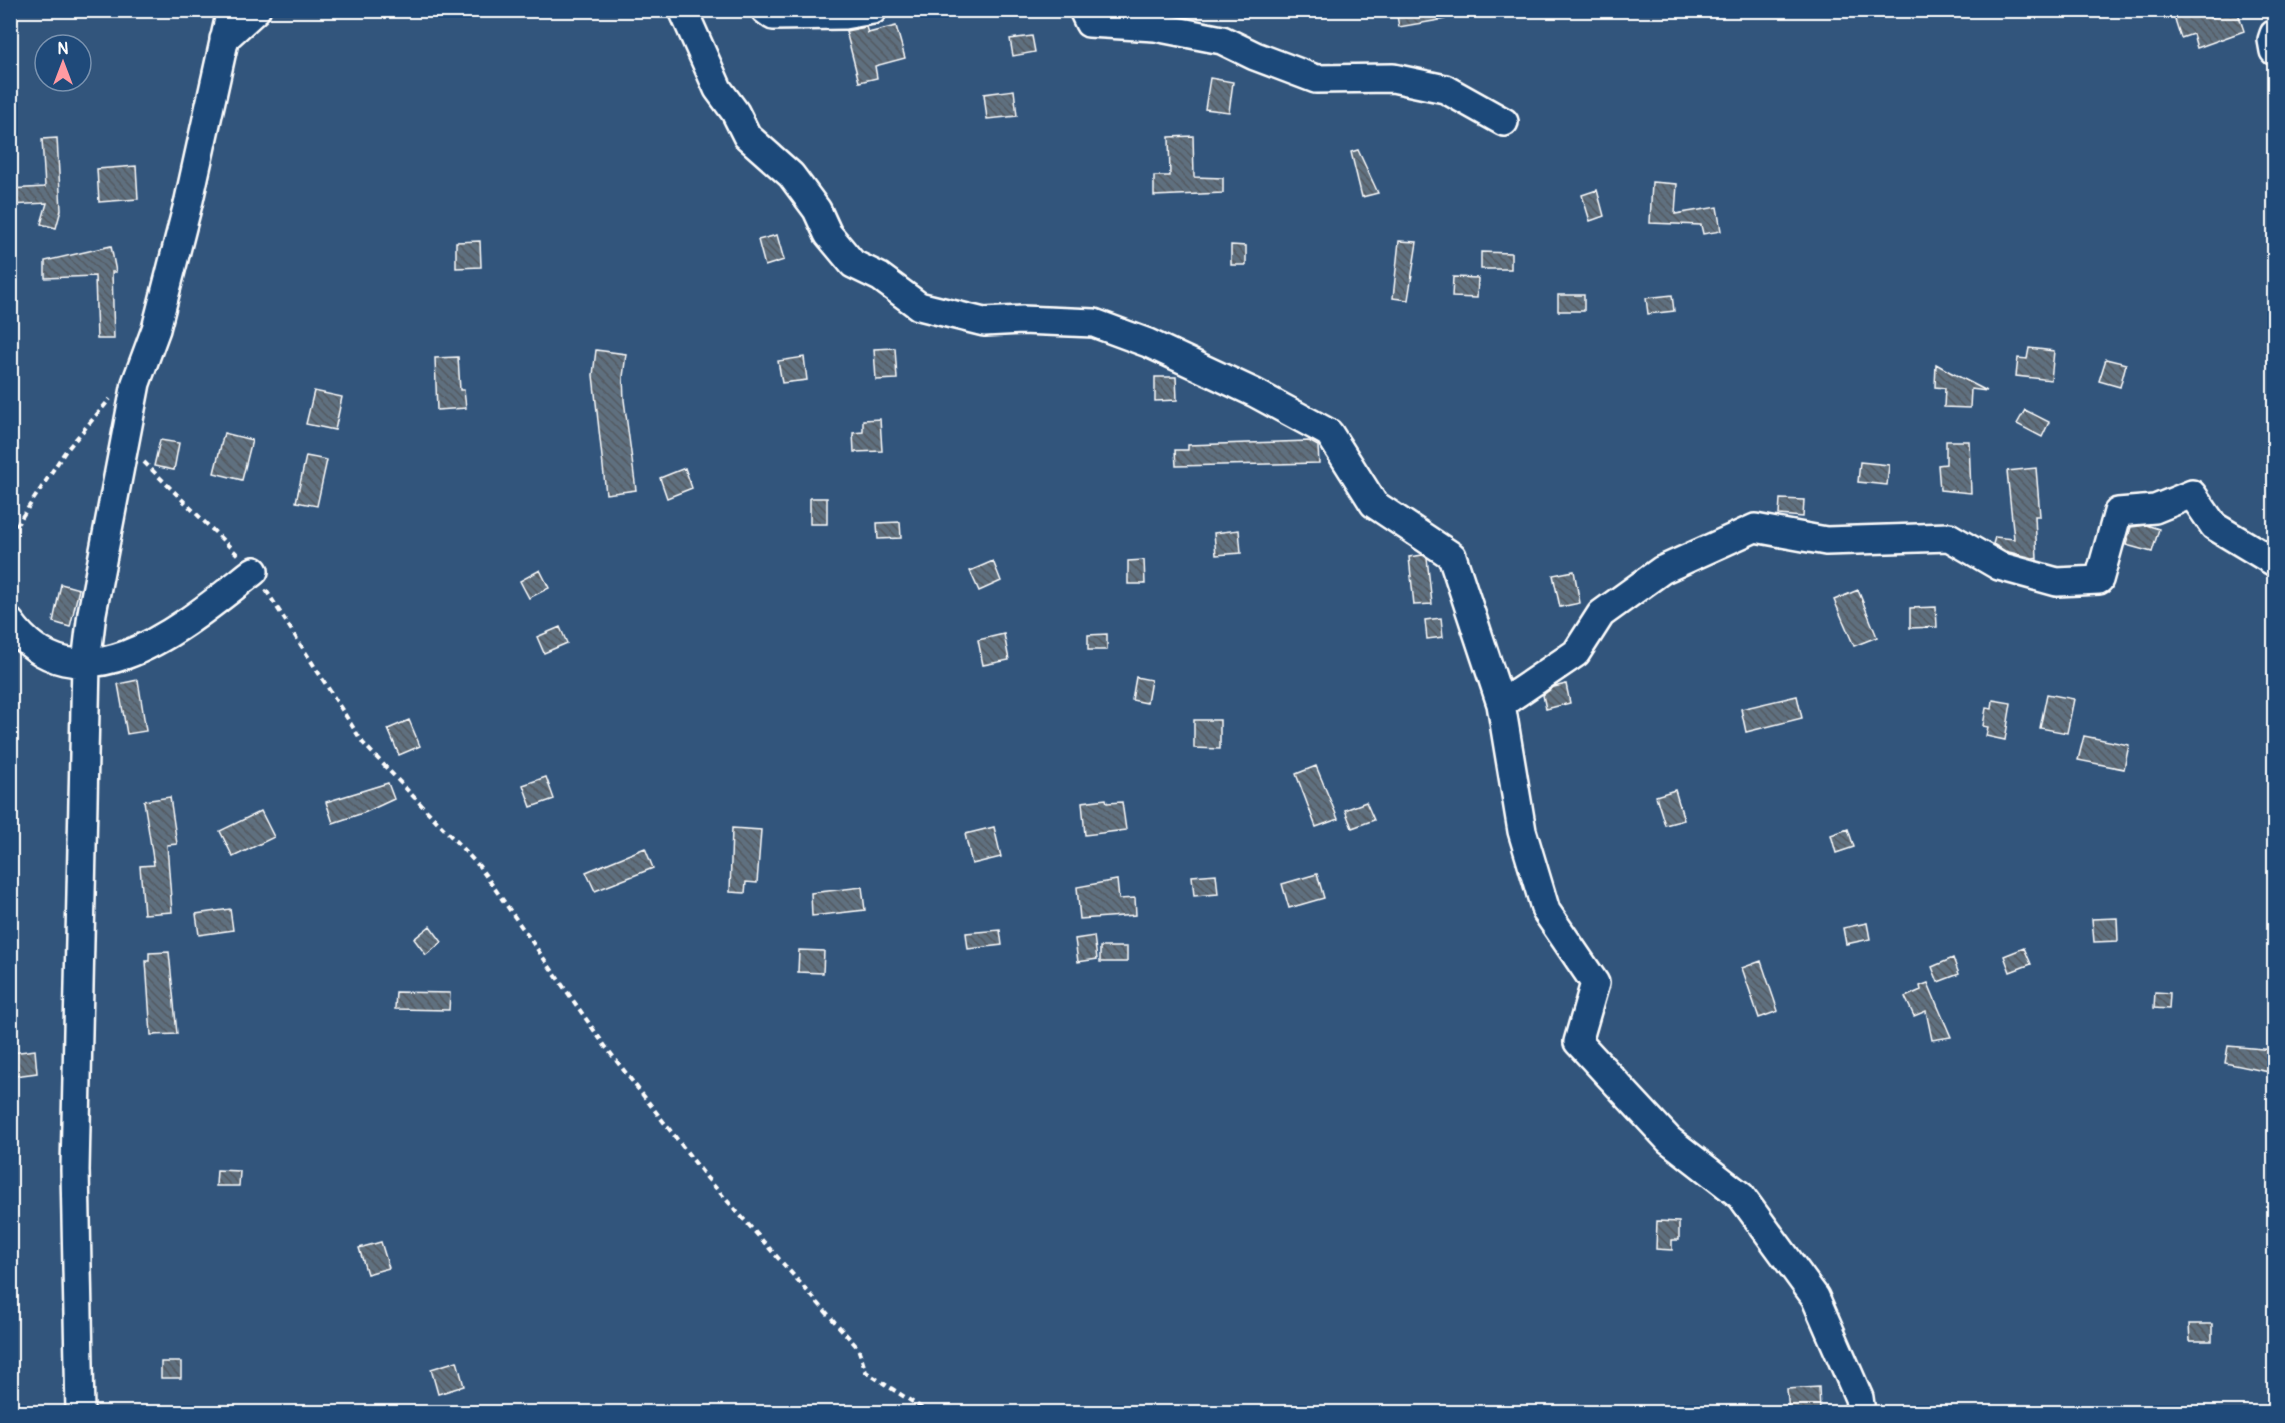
<svg xmlns="http://www.w3.org/2000/svg" width="2285" height="1423" font-family="Pangolin,sans-serif">
<defs>
<pattern id="building-back-hatch" width="6" height="6" patternUnits="userSpaceOnUse" patternTransform="scale(1.5)"><rect width="6" height="6" fill="#5f707f"/><path d="M-1 5l2 2M0 0l6 6M5-1l2 2" fill="none" stroke="#545a60"/></pattern>
</defs>
<rect width="100%" height="100%" fill="#32557c"/>
<filter id="ink" filterUnits="userSpaceOnUse"><feTurbulence type="fractalNoise" baseFrequency=".0167" numOctaves="2"/><feDisplacementMap in="SourceGraphic" scale="12" xChannelSelector="R" yChannelSelector="G"/><feConvolveMatrix kernelMatrix="1 2 1 2 8 2 1 2 1" color-interpolation-filters="sRGB"/></filter>
<g filter="url(#ink)">
<path fill="url(#building-back-hatch)" stroke="#fff" stroke-width="1.5" d="M1396,10H1445V19L1399,27Z
M2172,10H2207L2210,18L2229,10H2237L2244,31L2197,48L2193,34L2181,38Z
M896,26L905,58L875,66L877,78L859,82L846,31L866,27L868,33Z
M1032,36L1035,52L1013,56L1010,39Z
M1210,78L1233,82L1229,112L1205,109Z
M1014,90L1017,116L987,119L984,94Z
M1193,136L1194,177L1223,178V193L1154,196V176H1170L1169,137Z
M57,138L61,210L56,228L41,224L47,203L10,205V189L45,187L42,139Z
M1358,150L1378,193L1362,197L1351,152Z
M136,166L138,199L99,202L97,169Z
M1652,182L1677,184L1675,214L1717,207L1721,231L1703,234L1701,225L1650,223Z
M1597,190L1604,216L1590,221L1582,195Z
M777,235L784,260L765,266L758,240Z
M480,241L481,267L456,268V242Z
M1399,241L1417,242L1408,300L1393,298Z
M1231,245L1246,246V265H1231Z
M111,246L116,272H112L114,339H97L95,276L45,278V261Z
M1481,252L1511,253V269H1481Z
M1453,277L1478,278L1477,298L1452,297Z
M1558,295H1584V311H1558Z
M1672,295L1674,311L1648,314L1646,298Z
M895,348L897,379L876,380L874,349Z
M2029,348L2054,351L2051,380L2016,376L2018,358L2027,359Z
M596,350L626,354L623,377L624,400L636,490L606,494L593,375Z
M458,357L460,390H464L466,408L437,410L435,358Z
M804,357L807,380L782,383L778,361Z
M2106,359L2126,364L2120,387L2099,381Z
M1936,364L1950,372L1987,391L1971,389L1970,408L1944,407L1945,388L1935,387Z
M1155,377H1176L1177,400L1155,401Z
M314,391L342,397L335,430L306,424Z
M2025,410L2049,422L2042,437L2017,424Z
M880,419L882,451L854,452L853,433L863,432V420Z
M224,433L252,440L242,480L214,473Z
M160,440L179,443L174,470L154,466Z
M1309,441L1318,446L1319,463L1176,466L1175,450H1188V445Z
M1946,441H1969L1971,493L1940,490L1938,465L1946,464Z
M306,456L327,460L317,506L296,502Z
M1860,462L1889,465L1887,485L1858,482Z
M685,468L692,488L667,498L660,478Z
M2036,468L2040,516H2035L2037,559L2005,551L1993,544L1995,537L2014,539L2007,471Z
M810,498H827V524H810Z
M1780,499L1804,500L1803,517L1779,515Z
M900,522L901,538L878,539L877,523Z
M2146,525L2159,529L2152,552L2126,545L2131,527Z
M1239,530L1241,553L1216,555L1214,533Z
M1423,555L1427,558L1432,604L1414,605L1409,557Z
M1144,560L1145,584H1128V561Z
M993,561L1001,581L979,591L970,571Z
M540,570L549,588L529,598L520,581Z
M1574,571L1580,603L1560,607L1553,575Z
M61,584L79,589L70,627L53,622Z
M1858,590L1877,637L1854,646L1834,600Z
M1936,607L1937,627L1910,628V608Z
M1441,618L1443,637L1427,639L1425,620Z
M560,627L567,643L544,653L537,637Z
M1004,634L1009,660L983,665L978,640Z
M1107,634V650H1088V635Z
M1136,677L1151,680L1147,703L1132,700Z
M138,680L146,731L127,734L118,684Z
M1566,684L1570,703L1546,709L1543,695L1554,687Z
M2047,694L2074,699L2067,733L2040,728Z
M1797,696L1802,718L1746,732L1741,709Z
M1993,700L2011,703L2005,740L1986,736L1988,727L1983,726L1986,708L1992,709Z
M409,720L420,746L399,755L388,729Z
M1194,720H1220V749L1194,748Z
M2084,736L2129,745L2124,769L2078,760Z
M1316,766L1338,819L1316,827L1296,774Z
M546,777L554,799L531,807L523,785Z
M388,783L394,799L366,812L333,823L326,802Z
M1675,790L1684,820L1665,825L1656,796Z
M170,797L177,844L167,845L172,912L144,914L140,866L154,865L144,801Z
M1106,799L1107,803L1122,802L1126,830L1085,835L1082,802Z
M1366,802L1374,820L1352,828L1345,810Z
M261,811L274,837L233,857L220,831Z
M994,827L1001,857L972,864L965,834Z
M732,828L761,830L757,883L746,882L745,893L730,892Z
M1848,829L1854,847L1836,853L1831,835Z
M645,848L653,868L595,891L586,872Z
M1216,874L1218,894L1194,896L1192,876Z
M1317,874L1324,898L1289,908L1282,884Z
M1117,880L1119,899L1135,898L1136,915L1080,919L1077,887Z
M862,887L865,910L812,916L811,893Z
M230,909L233,930L199,935L196,914Z
M2117,918L2118,941L2094,942L2092,919Z
M1867,923L1870,939L1846,944L1843,928Z
M430,926L442,942L426,955L414,939Z
M1000,930L1002,945L968,949L966,933Z
M1094,936L1097,959L1078,962L1075,939Z
M1100,947H1127V962H1100Z
M2024,948L2031,964L2010,972L2004,956Z
M799,950L824,951L823,973L798,972Z
M169,952L177,1034L151,1035L146,961H149V953Z
M1953,958L1959,974L1938,982L1932,967Z
M1761,961L1778,1011L1759,1018L1742,968Z
M1928,983L1938,1007L1951,1037L1932,1040L1926,1011L1914,1016L1905,997L1921,990L1920,986Z
M396,992L450,993L449,1010L395,1009Z
M2155,992L2170,993L2169,1009L2154,1008Z
M2228,1046L2274,1050V1073L2225,1063Z
M35,1050L37,1073L15,1076L12,1053Z
M217,1170L240,1171L239,1186H216Z
M1657,1221L1679,1222V1240H1672V1250L1656,1249Z
M381,1242L389,1268L367,1274L359,1248Z
M2189,1324H2212V1341H2190Z
M457,1361L464,1386L438,1394L431,1369Z
M161,1362H181V1378H161Z
M1819,1387L1820,1413H1789L1787,1389Z"/>
<g fill="none" stroke-linecap="round" stroke-linejoin="round">
<g stroke="#fff" stroke-width="32">
<path id="minor" d="M683,10L718,89L735,112L747,136L791,175L817,210L828,234L853,264L880,277L919,306L984,322L1022,320L1094,323L1148,343L1255,393L1329,433L1374,504L1452,556L1501,704
M765,10L773,16L844,15L873,10
M1083,10L1089,23L1155,27L1222,40L1255,56L1316,79L1393,78L1445,89L1504,122
M2274,34L2272,40L2274,51
M224,39L256,10
M10,622C80,719 191,620 254,571
M80,1412L75,1170L86,663L92,613L136,383L156,329L189,200L231,10
M1861,1412L1859,1398L1815,1297L1741,1196L1669,1140L1578,1042L1595,983L1546,911L1522,831L1501,704L1576,653L1601,614L1662,570L1755,528L1826,541L1949,537L1999,566L2057,582L2099,580L2118,512L2155,509L2192,494L2214,526L2274,562"/>
</g>
<path stroke="#fff" stroke-width="4" stroke-dasharray="6 4.5" stroke-linecap="butt" d="M144,462L239,556
M10,535L65,452L110,399
M266,590L363,743L479,866L605,1046L707,1178L858,1348L866,1372L928,1412"/>
<use href="#minor" stroke="#1f4a7a" stroke-width="27"/>
</g>
</g>
<rect width="2285" height="1423" fill="none" stroke="#1f4a7a" stroke-width="36"/>
<rect x="18" y="18" width="2249" height="1387" fill="none" stroke="#fff" stroke-width="2" filter="url(#ink)"/>
<g transform="translate(63 63)"><circle r="28" fill="#1f4a7a" stroke="#7992af" stroke-width="1.5"/>
<path d="M0-4.5L10 22L0 15L-10 22Z" fill="#ff9aa2"/>
<text y="-9" font-size="16" font-weight="bold" text-anchor="middle" fill="#ffffff">N</text>
</g>
</svg>
